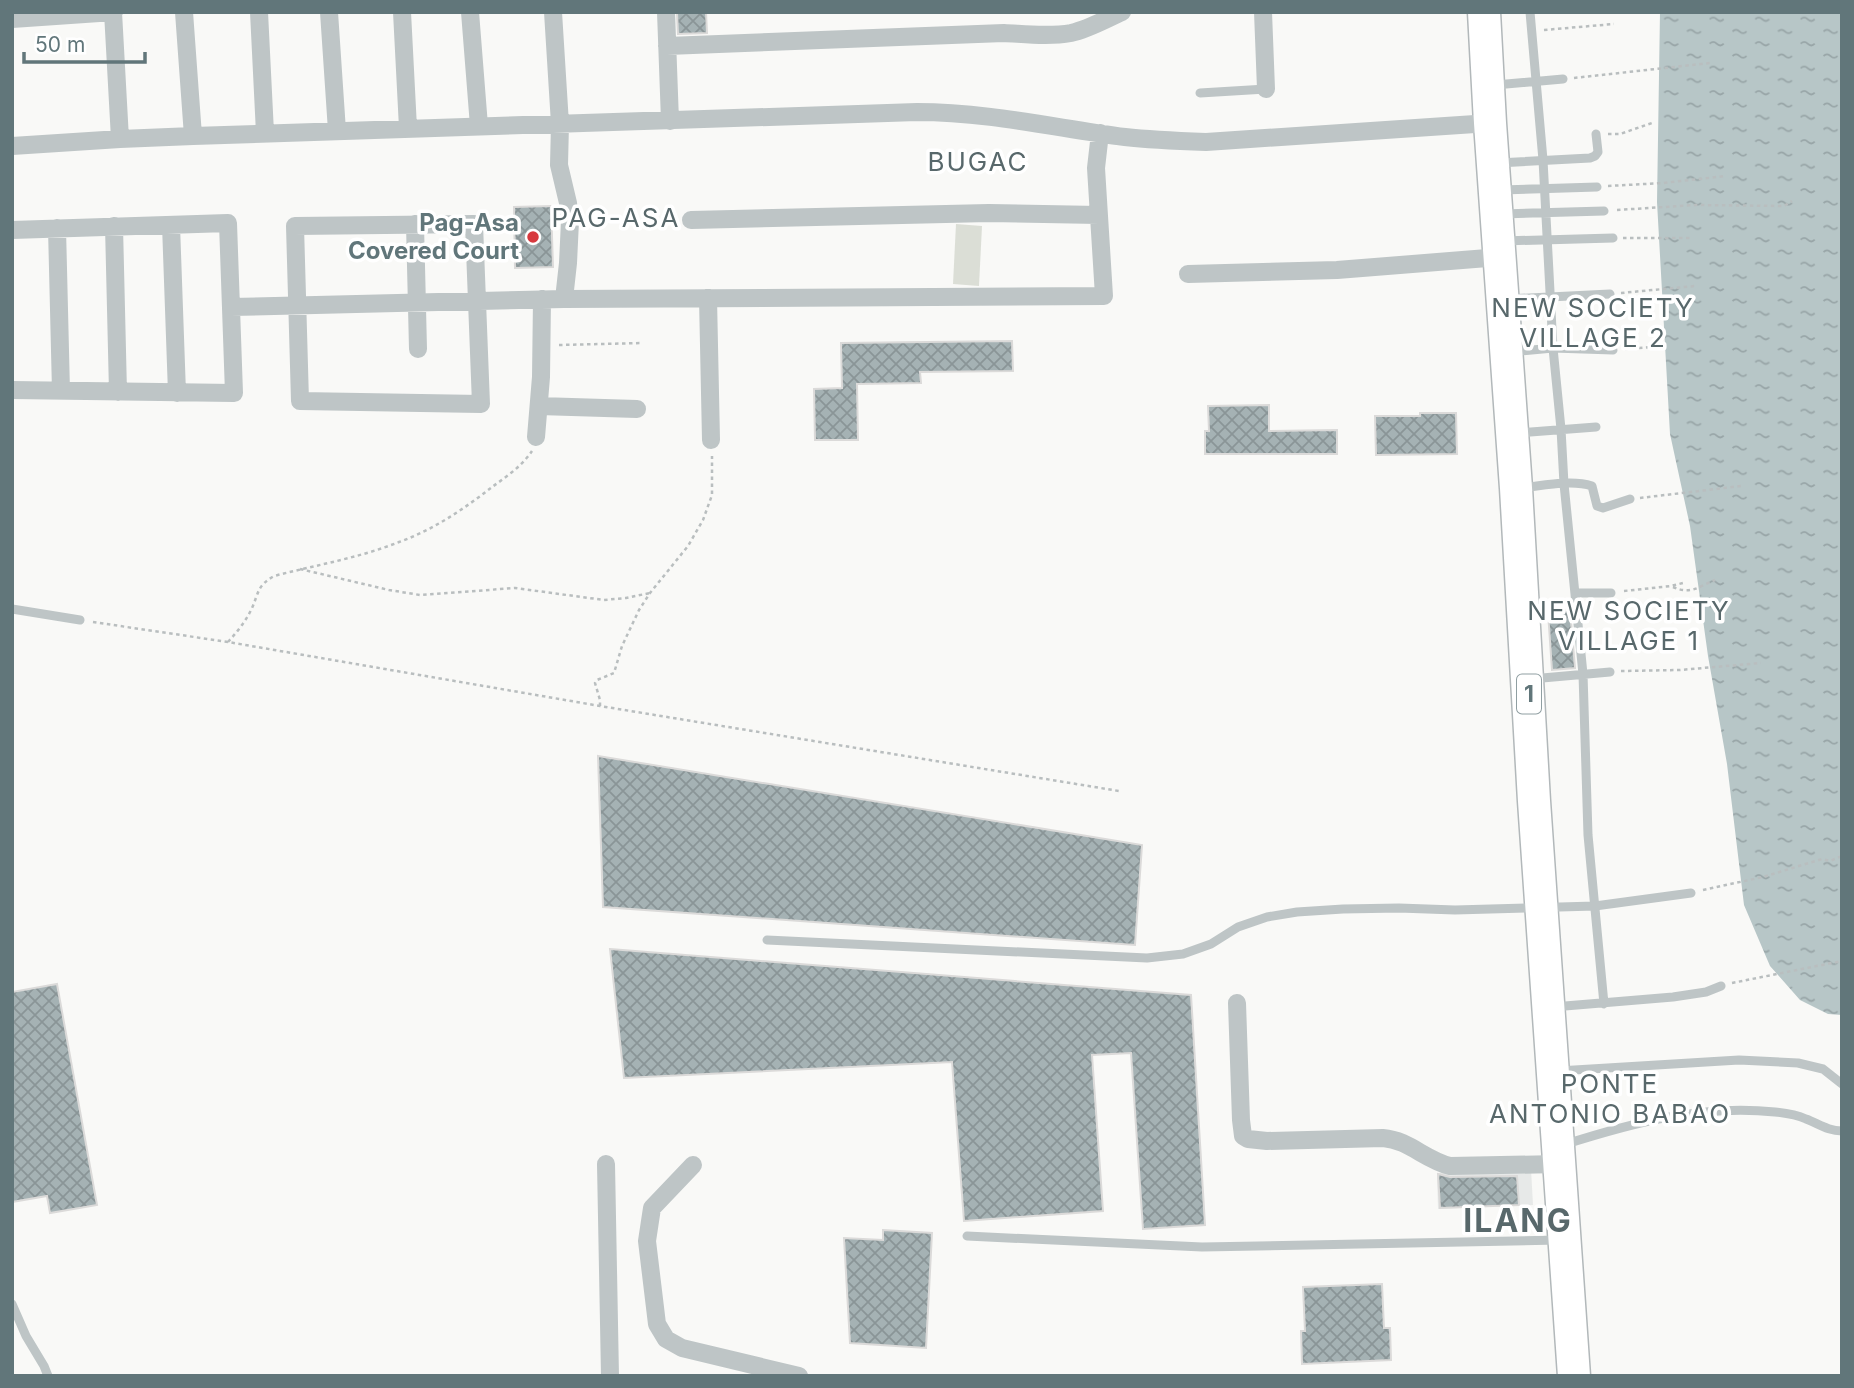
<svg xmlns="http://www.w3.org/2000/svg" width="1854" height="1388" font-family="Inter,sans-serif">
<defs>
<pattern id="water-ripples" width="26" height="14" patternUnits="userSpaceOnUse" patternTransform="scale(1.75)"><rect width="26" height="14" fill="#b7c6c7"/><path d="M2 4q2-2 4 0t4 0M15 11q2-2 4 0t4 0" fill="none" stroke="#98a5a7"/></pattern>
<pattern id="building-cross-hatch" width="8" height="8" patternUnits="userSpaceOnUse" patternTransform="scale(1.75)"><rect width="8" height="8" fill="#a5b2b4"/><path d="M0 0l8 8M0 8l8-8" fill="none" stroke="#8a9597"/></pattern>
</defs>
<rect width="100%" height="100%" fill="#f9f9f7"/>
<path fill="#e7e9e8" d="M1531,1169L1533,1205L1438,1209L1437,1173Z"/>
<path fill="#dbded6" d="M956,224L982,226L979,286L953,284Z"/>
<path fill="url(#water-ripples)" d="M1660,12H1842V1015L1828,1014L1800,1000L1770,966L1744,905L1727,764L1708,656L1690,526L1670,434L1657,202Z"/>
<path fill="url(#building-cross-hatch)" stroke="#dbdad9" stroke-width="2" d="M677,12H706L707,33L678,34Z
M551,206L553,267L515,268L514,207Z
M1012,341L1013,371L920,372L921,383L857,384L858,440H815L814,389L842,388L841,343Z
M1269,405V431L1337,430V454H1205V431H1209L1208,406Z
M1420,413H1456L1457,454L1376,455L1375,416H1420Z
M1570,610L1575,668L1552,670L1548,612Z
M598,756L1142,845L1135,945L603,907Z
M610,949L1191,995L1205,1225L1143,1229L1131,1053L1092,1055L1103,1211L964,1221L952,1062L624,1078Z
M57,984L97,1205L50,1213L47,1196L12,1202V992Z
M1438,1174L1450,1177L1517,1176L1519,1205L1440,1208Z
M883,1230L932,1233L926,1348L850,1343L844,1238L883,1240Z
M1382,1284L1384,1328H1390L1391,1360L1302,1364L1301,1331H1305L1303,1287Z"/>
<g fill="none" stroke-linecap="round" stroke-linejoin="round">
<g stroke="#b2b8ba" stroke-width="35">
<path id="highway" d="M1484,12L1490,123L1516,488L1534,801L1574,1376"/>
</g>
<path stroke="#b9bebf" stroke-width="2.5" stroke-dasharray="3.5 3.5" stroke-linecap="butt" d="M1544,30L1614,24
M1574,78L1710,63
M1608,134H1620L1652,123
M1608,186L1663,183L1726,176
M1617,210L1696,205L1784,206L1792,201
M1623,238H1693
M1621,293L1695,286
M559,345L642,343
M1625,349L1664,346
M1640,498L1741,486
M300,569L389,590L420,595L515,588L604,600L626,598L650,593
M1673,587C1691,595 1698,587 1715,580
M1624,591L1671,586L1683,583
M93,622L228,642L600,706L1119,791
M228,642C237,632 246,621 252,608C259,592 257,586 274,576C316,565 359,558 399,542C433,530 464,509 492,487C506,477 522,466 532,451
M1621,671L1680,670L1761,663
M600,706V700L595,683L597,680L614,673L622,646L639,610L650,593L688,546L703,520L712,495V456
M1703,890L1763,877L1822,859L1830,861L1842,856
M1732,983L1842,961"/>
<path stroke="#bec5c6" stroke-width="9" d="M1530,12L1543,160L1553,348L1561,429L1564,484L1583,674L1588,835L1604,1004
M1495,85L1563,79
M1200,93L1266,89
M1498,163L1590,158L1595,156L1598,152L1596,134
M1501,190L1597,187
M1502,214L1604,211
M1503,241L1613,238
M1507,299L1610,294
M1510,352L1553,348L1613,350
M1517,433L1596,427
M1520,488C1542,486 1571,479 1592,486L1597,506L1603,508L1630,499
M1576,593H1611
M12,609L80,620
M1531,679L1610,672
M767,940L1147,958L1183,954L1211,944L1238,927L1267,917L1297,912L1343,909L1399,908L1455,910L1595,906L1691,893
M1553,1007L1673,997L1706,992L1721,986
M1558,1071L1739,1060L1798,1063L1823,1069L1842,1084
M1563,1145C1632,1123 1702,1104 1775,1112C1785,1113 1797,1115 1806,1119C1819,1124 1828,1131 1842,1131
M967,1236L1202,1247L1559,1240
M12,1304L26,1336L44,1366L48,1376"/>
<path stroke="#bec5c6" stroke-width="18" d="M113,12L120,139
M184,12L193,136
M259,12L265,133
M329,12L337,131
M402,12L408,128
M470,12L479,126
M553,12L560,124L559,165L568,203L570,221L568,263L564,299
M666,12L670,121
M1263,12L1266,89
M12,19L114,12
M667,46L1004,33C1025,34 1049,37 1071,33C1089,29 1106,19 1122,12
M12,146L120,139L193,136L917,112C988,112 1056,128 1125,137C1152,140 1179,141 1206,142L1490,123
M691,220L989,213L1099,215
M415,224L418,349
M474,224L481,404L300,401L295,226Z
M171,225L177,393
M114,226L118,392
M57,228L61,391
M12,230L228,223L234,393L12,390
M1188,274L1337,270L1500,257
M708,298L711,440
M231,307L564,299L1104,296L1096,168L1100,133
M539,406L637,409
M536,437L541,377L542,299
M1237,1003L1241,1120L1243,1136L1248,1139L1267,1141L1383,1138C1409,1140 1425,1160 1450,1166L1559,1164
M606,1164L610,1376
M693,1165L652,1208L647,1241L657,1324L666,1339L682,1348L799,1376"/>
<use href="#highway" stroke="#fff" stroke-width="32"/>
</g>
<circle fill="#d7393e" stroke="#fff" stroke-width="2.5" cx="533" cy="237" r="7"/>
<g text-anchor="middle" stroke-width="7" stroke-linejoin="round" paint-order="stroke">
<rect fill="#fff" stroke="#909fa2" stroke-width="2" x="1517" y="674.5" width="24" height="39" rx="5"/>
<g font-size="23" font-weight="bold" fill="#61767a">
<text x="1529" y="702">1</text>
</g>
<g font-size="24" font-weight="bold" fill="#61767a" stroke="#fff" text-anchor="end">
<text x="519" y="231">Pag-Asa<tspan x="519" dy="28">Covered Court</tspan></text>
</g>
<g font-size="26" letter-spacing="2" fill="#58686b" stroke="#fff">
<text x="978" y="171">BUGAC</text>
<text x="616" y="227">PAG-ASA</text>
<text x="1593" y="317">NEW SOCIETY<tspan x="1593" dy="30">VILLAGE 2</tspan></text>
<text x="1629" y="620">NEW SOCIETY<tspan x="1629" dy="30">VILLAGE 1</tspan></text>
<text x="1610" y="1093">PONTE<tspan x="1610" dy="30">ANTONIO BABAO</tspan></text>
</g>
<g font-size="32" font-weight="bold" letter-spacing="2" fill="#58686b" stroke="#fff">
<text x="1518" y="1232">ILANG</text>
</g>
</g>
<rect width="1854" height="1388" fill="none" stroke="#61767a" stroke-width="28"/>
<path d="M24 52v10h121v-10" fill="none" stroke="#61767a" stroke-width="3.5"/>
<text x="35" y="52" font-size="21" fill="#61767a" stroke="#ffffff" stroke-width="5" paint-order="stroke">50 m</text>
</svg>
